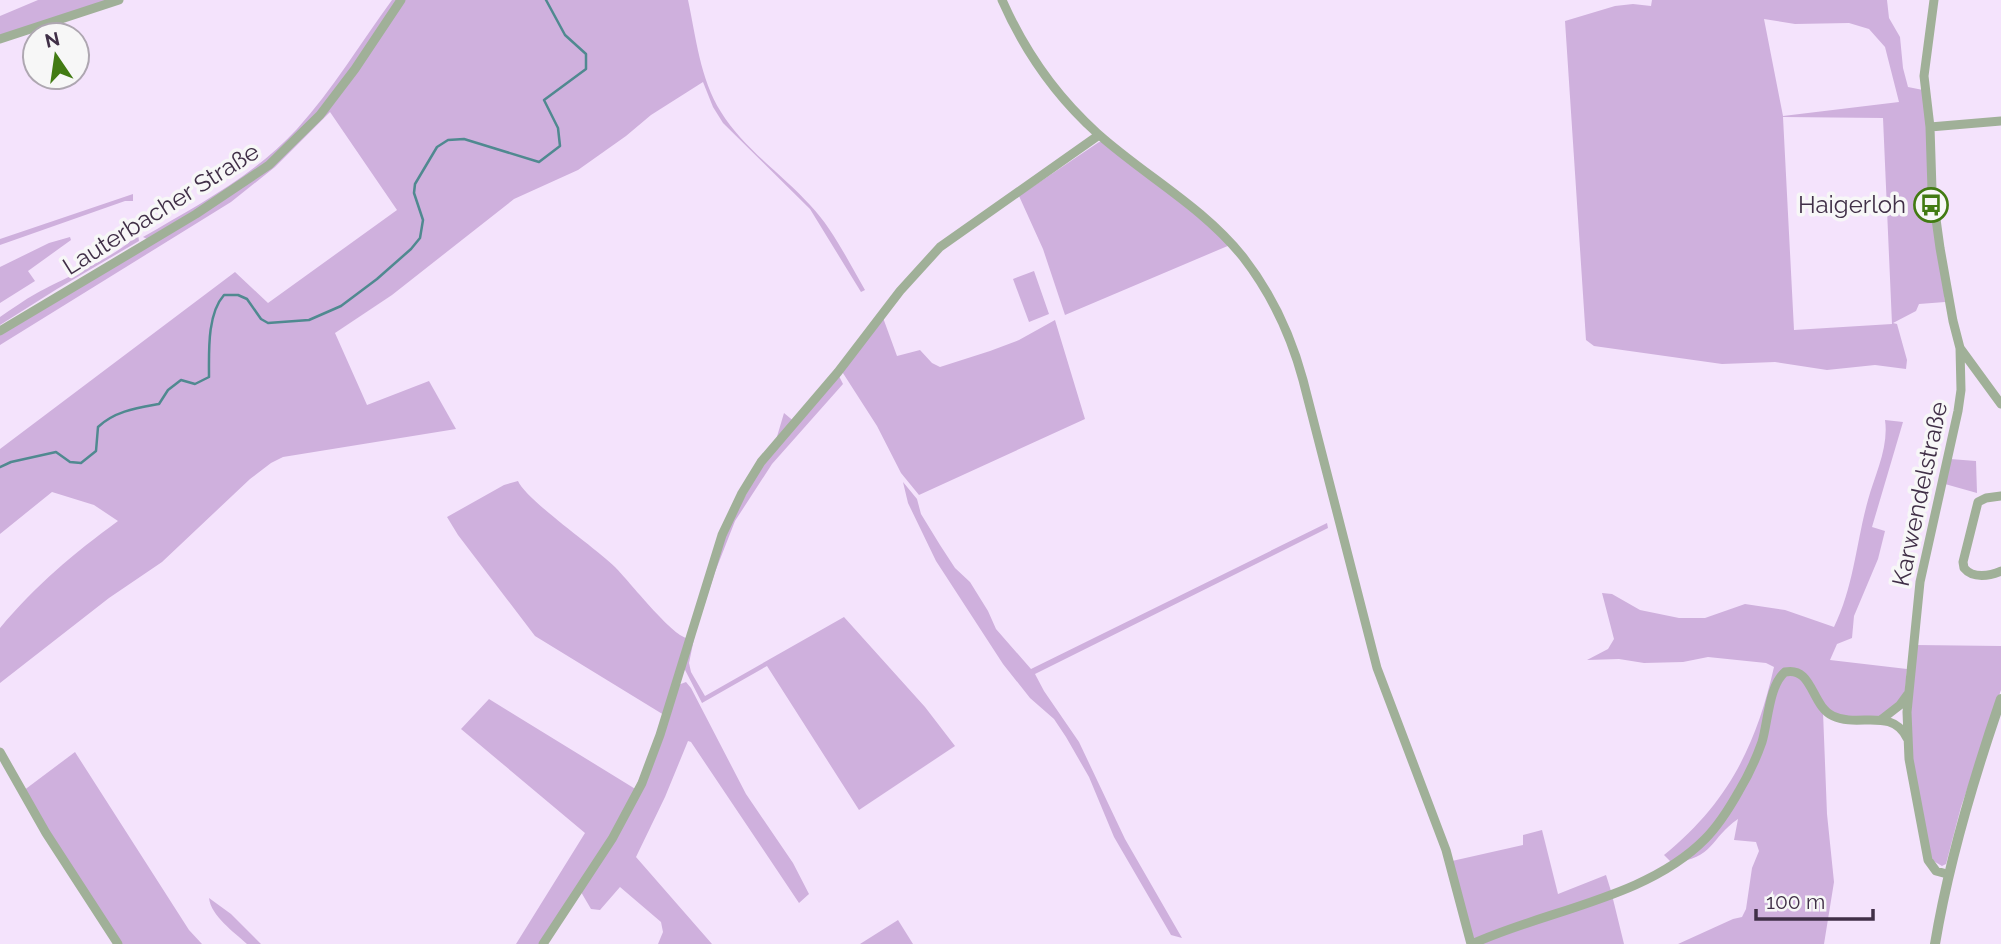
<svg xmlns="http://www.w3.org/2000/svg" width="2001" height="944" font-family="Raleway,sans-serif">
<rect width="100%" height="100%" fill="#f4e3fc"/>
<path fill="#cfb0dd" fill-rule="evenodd" d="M38,0H109L0,36V16Z
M392,0H398C356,63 313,133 249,177C216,199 181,218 147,239L143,237C196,206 255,175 297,129C333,89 360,44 392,0Z
M405,0H688C696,37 700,79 721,112C743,148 782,174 810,205C833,229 848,261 865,290L861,292L810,209L723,123L713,107L703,82L651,115L626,136L578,170L514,199L392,295L335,333L367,405L429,381L456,429L283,457L271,463L250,479L162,562L109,598L0,683V628C36,585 73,554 118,521L94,505L52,492L0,534V449L235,272L268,303L397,210L330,112L275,167L231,202L0,345V335L271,167C327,121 364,59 405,0Z
M1652,0H1887L1889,18L1900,37L1903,68L1908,87L1923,90L1945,302L1919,304L1916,311L1893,323L1897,324L1907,360L1906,369L1875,365L1827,370L1775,362L1722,364L1594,346L1586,340L1565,21L1615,6L1633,4L1651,6ZM1764,19L1795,24L1849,23L1869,29L1885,47L1899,102L1783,116ZM1783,117L1883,118L1892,324L1794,330Z
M1099,142H1106L1187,206L1230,245L1065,315L1043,249L1019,196Z
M133,194V201H125L0,245V239Z
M138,234L139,241L57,289L0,325V317C12,309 24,300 37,293C64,278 119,256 138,234Z
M70,237L71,240L28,271L35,281L0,303V267L49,243Z
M1034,271L1049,314L1029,322L1013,279Z
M882,315L897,356L920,350L932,363L940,367L990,351L1019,340L1055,320L1085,419L919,495L901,473L877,426L841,370Z
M839,376L843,384L772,464L735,521L715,572L695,634L689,663L691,672L705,696L844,617L925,707L955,746L859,810L767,666L702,703L683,666L726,531L776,440L784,413L796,423Z
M1885,420L1903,422L1872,527L1885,531L1878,559L1854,616L1852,638L1837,644L1830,660L1907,669C1906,676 1906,684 1905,691C1896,728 1849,718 1823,712L1827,814L1834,882L1824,944H1678L1733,919L1742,917L1746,909L1752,868L1759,851L1756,842L1734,840L1738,819C1710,838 1715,858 1672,863L1664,855C1728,803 1756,746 1774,667L1766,663L1708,657L1683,662L1644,663L1619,659L1587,660L1608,649L1614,639L1602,593L1612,594L1640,610L1679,618H1705L1745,604L1785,610L1834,627C1854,586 1856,543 1868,500C1875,475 1889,447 1885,420Z
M1950,459L1976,461L1977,493L1945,484Z
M518,481C526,500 596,548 615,567C629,581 672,636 687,638L664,715L535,636L458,535L447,517L504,485Z
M903,482L917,499L921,514L940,545L955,568L970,582L988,611L996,629L1031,669L1327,523L1328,528L1035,674L1044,691L1079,742L1125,839L1182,938L1171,935L1114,837L1089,777L1066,737L1054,719L1030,698L1003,664L936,561L908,503Z
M1916,645L2001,646V690L1961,807L1946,864L1942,866L1930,859L1910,749L1909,727Z
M686,682L691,688L746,794L793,863L809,894L799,903L691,742L688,741L665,797L636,857L712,944H658L663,932L661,922L620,887L600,910L591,909L581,892L615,838L678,685Z
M489,699L637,790L607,843L542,944H516L585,833L461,729Z
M75,752L189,930L202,944H120L23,791Z
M1542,830L1558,894L1606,875L1611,891L1476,939L1471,937L1452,861L1523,845V835Z
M1612,895L1624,944H1480Z
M209,898L231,914L261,944H247C234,932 211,916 209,898Z
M898,920L913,944H860Z"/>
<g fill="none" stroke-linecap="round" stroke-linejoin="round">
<path stroke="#508990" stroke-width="2.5" d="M0,467L11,462L56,452L70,462L81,463L96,451L98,427C115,411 137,408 159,404L168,390L181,380L195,384L209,377C209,352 207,314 224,295H238L247,299L261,319L268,323L309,320L341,306L377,279L411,249L420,238L423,220L414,193L415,184L437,147L448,140L464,139L539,162L560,146L558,128L544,100L586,69V54L565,35L546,0"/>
<path stroke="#a0b098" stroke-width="9" d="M1002,0C1024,50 1057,97 1097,133C1145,176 1202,206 1243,257C1271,293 1291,336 1303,380L1377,668L1446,850L1471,944
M1934,0L1924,76L1930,127L1932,190L1940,248L1953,321L1960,348L2001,404
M0,39L119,0
M1930,127L2001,121
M0,331L196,214L269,165L320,115L355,69L401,0
M2001,496L1986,498L1978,502L1963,562L1964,568C1973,579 1990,576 2001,571
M1882,719L1900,705L1908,694
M0,752L46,833L118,944
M1947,874L1936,871L1928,860L1909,759L1907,712L1920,582L1958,411L1961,390L1960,348
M543,944L612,839L642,783L660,735L722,535L742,493L761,462L838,372L900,291L940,247L1099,135
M1472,944C1546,910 1647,898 1705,839C1719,825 1730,807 1739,791C1748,776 1756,759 1762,742C1768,722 1769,685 1785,672C1813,666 1811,706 1833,716C1858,728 1892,707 1907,738"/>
<path stroke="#a0b098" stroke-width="10" d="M1935,944C1949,860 1973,780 2001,699"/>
</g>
<defs>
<g id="bus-ring" transform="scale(1.75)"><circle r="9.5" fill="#f7f7f7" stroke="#427b13" stroke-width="1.5"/><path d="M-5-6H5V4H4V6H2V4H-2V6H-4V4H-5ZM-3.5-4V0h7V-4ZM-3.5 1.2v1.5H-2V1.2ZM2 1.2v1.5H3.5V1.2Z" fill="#427b13"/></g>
</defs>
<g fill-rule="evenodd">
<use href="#bus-ring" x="1931" y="205"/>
</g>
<g text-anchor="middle" stroke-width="7" stroke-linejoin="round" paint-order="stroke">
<g font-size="24" fill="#402f47" stroke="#f7f7f7" text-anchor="end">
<text x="1906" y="213">Haigerloh</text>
</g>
<g font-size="24" fill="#402f47" stroke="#f7f7f7">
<text transform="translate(161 209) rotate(-32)" y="8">Lauterbacher Straße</text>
<text transform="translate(1920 494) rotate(-78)" y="8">Karwendelstraße</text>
</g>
</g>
<g transform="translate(56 56) rotate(347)"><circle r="33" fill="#f7f7f7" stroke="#aea7b1" stroke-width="2"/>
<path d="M0-5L12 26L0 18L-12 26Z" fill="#427b13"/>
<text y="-10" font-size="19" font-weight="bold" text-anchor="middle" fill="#402f47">N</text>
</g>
<path d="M1756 909v10h117v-10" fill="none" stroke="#402f47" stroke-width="3.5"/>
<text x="1766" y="909" font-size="21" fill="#402f47" stroke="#f7f7f7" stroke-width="5" paint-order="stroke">100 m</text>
</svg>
